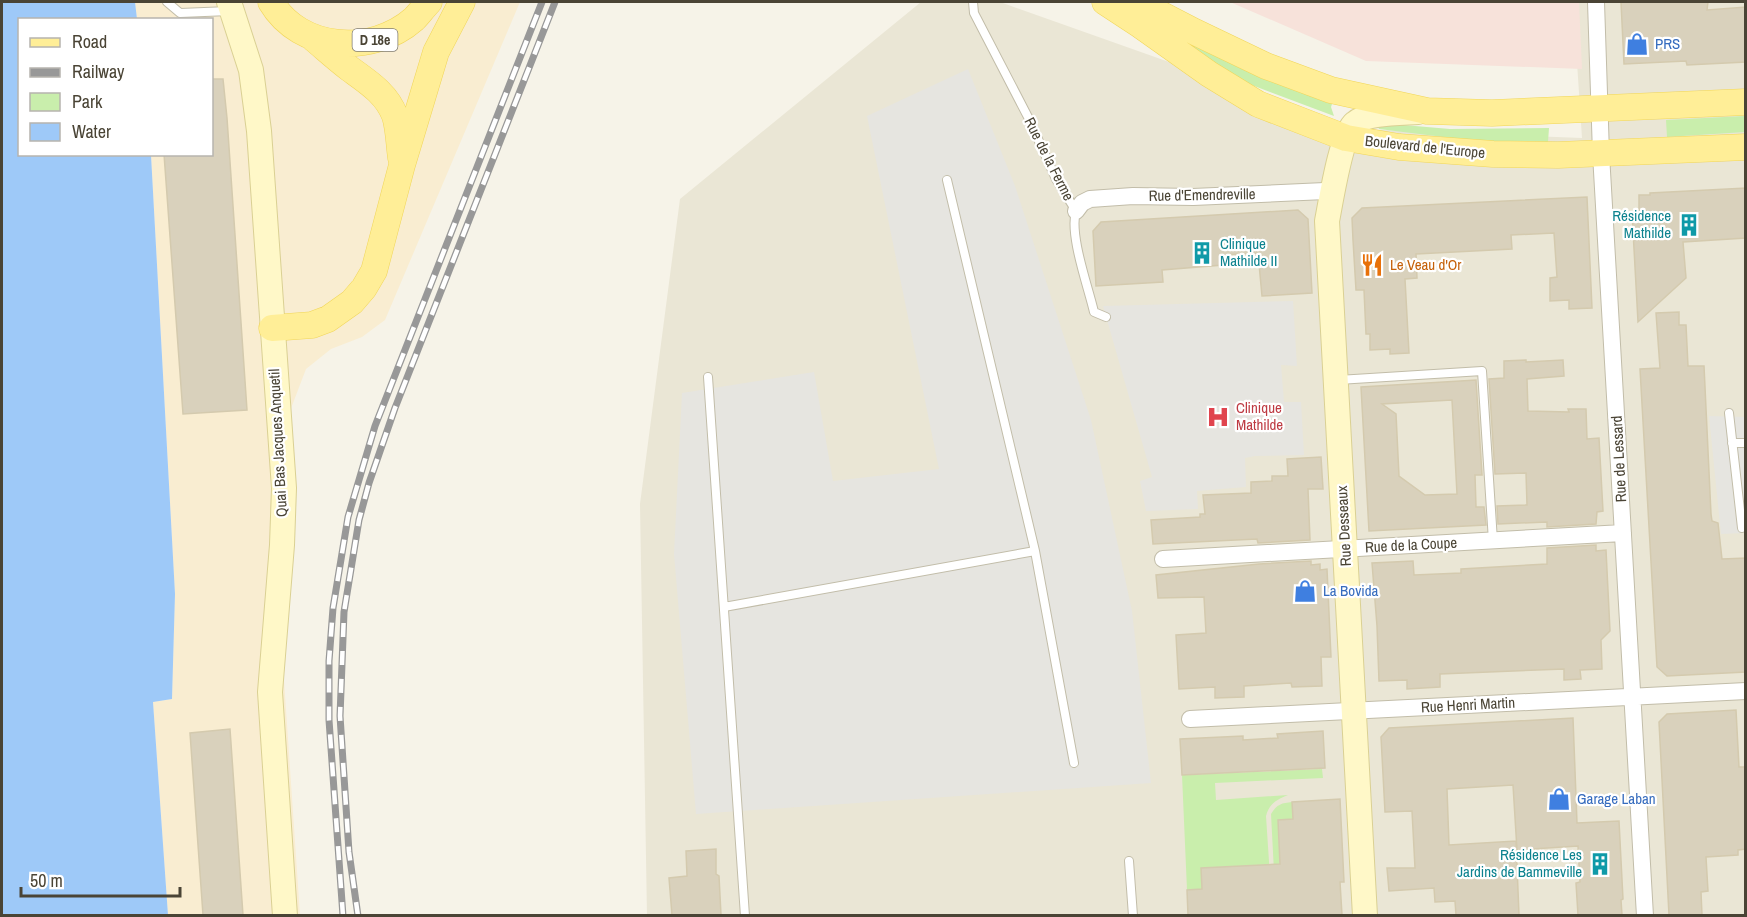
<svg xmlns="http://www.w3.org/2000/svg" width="1747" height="917" font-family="'Archivo Narrow',sans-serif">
<rect width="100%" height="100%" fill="#f6f3e8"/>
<path fill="#eae6d5" d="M921,2H1000L1358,129L1582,138L1573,2H1745V915L647,916L640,504L680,199Z"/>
<path fill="#f9edd1" d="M135,2H520L385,320L362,337L331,349L306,369L290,411L292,528L290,589L282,651L300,915H168L153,702L172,699L175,594L151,155L212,154V20L137,19Z"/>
<path fill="#f7e2da" d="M1230,2H1579L1582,69L1366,61Z"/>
<path fill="#c9eeac" d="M1172,34L1334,98L1331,107L1334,116L1249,84L1231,75Z
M1745,116V132L1667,137L1666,120Z
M1380,123L1450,129L1549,128L1548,142L1476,141L1379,129L1378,127Z
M1322,769L1323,778L1215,783L1216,800L1288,795C1276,800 1269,804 1266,816L1271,892L1187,890L1182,775Z
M1292,802L1293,819L1278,820L1281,890L1275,891L1271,814C1277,804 1282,803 1292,802Z"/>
<path fill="#e6e5e0" d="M968,69L1015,186L1091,420L1132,611L1151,783L696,814L674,554L682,393L814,372L833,481L939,469L867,116Z
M1293,301L1297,366L1281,365L1284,402H1301L1304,455L1255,456L1245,458L1246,487L1197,491L1198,509L1146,511L1140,481L1152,477L1103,306Z
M1709,416L1745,417V533L1721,534Z"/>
<path fill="#9ec9f8" d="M2,2H135L137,19L20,20V154L151,155L175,594L172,699L153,702L168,915H2Z"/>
<path fill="#d9d1bc" stroke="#d4caae" stroke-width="1.5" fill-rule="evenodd" d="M1621,2H1708L1707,10L1746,7V62L1687,65L1686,61L1624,64Z
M212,79H223L227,118L247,410L183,414L164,154H212Z
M1746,188V238L1683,242L1686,278L1638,322L1632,212L1639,211V195H1650V193Z
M1587,197L1592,308L1569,309V300L1550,301V278L1557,277L1554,233L1511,235L1512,249L1416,254L1417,278L1405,279L1409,353L1390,354V349L1370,350V334H1366L1364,290H1356L1353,240L1352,218L1362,208Z
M1298,210L1308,219L1312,293L1262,296L1258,253L1222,255L1223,265L1162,270L1163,282L1096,286L1093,231L1101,222Z
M1679,312V325H1686L1688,366H1704L1711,514L1712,521L1718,523L1722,559L1746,558V672L1667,676L1657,667L1640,369L1660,368L1656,313Z
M1526,360V362L1563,360L1564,376L1527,379L1528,411L1569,412L1568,409H1586L1587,439L1599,438L1603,511L1597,512L1596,524L1547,527V522L1498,524L1497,506L1527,505L1526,473L1495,474L1489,379L1504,378V361Z
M1476,380L1482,475H1475L1476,507H1484L1486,525L1369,531L1361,387ZM1452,400L1457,494L1425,495L1399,476L1396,414L1382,404Z
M1321,457L1323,489H1308L1310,540L1258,543L1257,539L1153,544L1151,520L1200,517V514H1205L1203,495L1251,493V482L1272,481V476H1288L1287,459Z
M1596,545V551L1606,550L1610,631L1601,640L1602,669L1580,670L1581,679L1564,680V669L1440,674V687L1407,689V680L1379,681L1377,626L1372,563L1413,561L1414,575L1461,573V569L1547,564V548Z
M1311,561V565L1320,564V570L1327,569L1331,657H1321L1322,686L1292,687L1291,683L1244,686V697L1215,698V687L1179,689L1176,635L1206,633L1204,597L1158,598L1156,575L1259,564Z
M1736,710L1739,767H1746V849L1738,850V855L1706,857L1708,891L1701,892L1702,915H1669L1659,722L1667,714Z
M1573,718L1577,823L1619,821L1623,899L1621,900L1622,915H1578L1576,883L1580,882L1578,846L1517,850L1513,785L1447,789L1449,845L1516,841L1519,915H1456L1455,901L1435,902L1434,888L1389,891L1387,868H1415L1412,811L1385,812L1381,737L1389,728Z
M230,729L243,915H203L190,733Z
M1323,731L1325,768L1182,775L1180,739L1243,736V740L1278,738L1277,734Z
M1340,799L1344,882H1340L1342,915H1188L1187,890L1202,889L1201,868L1280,864L1278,820L1293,819L1292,802Z
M716,849V874L719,876L721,915H672L669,878L687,876L686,851Z"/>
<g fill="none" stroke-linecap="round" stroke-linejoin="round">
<g stroke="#c2bda9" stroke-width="10">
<path id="lane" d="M167,2L180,13L229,11
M973,2L974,13L1029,119L1056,179L1076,211C1069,235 1088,286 1094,312L1106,317
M947,180L1035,551L1074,763
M708,377L745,916
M1338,380L1482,371L1493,541
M1729,413L1742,528
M1732,443H1746
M724,607L1035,551
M1129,861L1133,916"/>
</g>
<g stroke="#c2bda9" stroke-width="18">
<path id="street" d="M1596,2L1601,154L1645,916
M1076,211L1082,203L1090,199L1133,196L1193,197L1325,191L1333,194
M1163,559L1623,533
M1190,719L1746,691"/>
</g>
<g stroke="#dad093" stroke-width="26">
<path id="secondary" d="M229,2L251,70L259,131L284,488L282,545L270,692L285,916
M1365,916L1327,221C1331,201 1341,134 1355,123C1367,112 1402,113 1418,112"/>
</g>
<g stroke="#f1d65a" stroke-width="27">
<path id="primary" d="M271,2C300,51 372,56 414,19C419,14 424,7 429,2
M1105,2L1140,25L1209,74L1258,104L1346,138L1399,147L1493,154L1558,155L1746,147
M1137,2L1195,32L1266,66L1331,90L1427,111L1492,113L1746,102
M314,39C326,49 338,60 350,69C368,82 387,94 395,116C399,129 399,145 401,158
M272,328L312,325L328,319L352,302L364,288L374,271L402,165L436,52L462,2"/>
</g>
<use href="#lane" stroke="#fff" stroke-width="8"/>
<use href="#street" stroke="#fff" stroke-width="16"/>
<use href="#secondary" stroke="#fff8c8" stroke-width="24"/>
<use href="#primary" stroke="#ffee97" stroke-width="26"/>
<g stroke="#989898" stroke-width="7">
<path id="rail" d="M343,916L329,720V661L333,608L348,517L375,426L542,2
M358,916L349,852L340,716L344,612L359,520L369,483L395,408L555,2"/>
</g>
<use href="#rail" stroke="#fff" stroke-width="4.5" stroke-dasharray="14" stroke-linecap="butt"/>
</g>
<defs>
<g id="shop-bare" transform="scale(1.8)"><path d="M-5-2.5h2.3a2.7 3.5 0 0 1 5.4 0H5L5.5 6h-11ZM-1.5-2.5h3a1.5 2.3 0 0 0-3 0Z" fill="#3f7fe0" stroke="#fff" stroke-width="2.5" paint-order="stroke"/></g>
<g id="building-bare" transform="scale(1.8)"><path d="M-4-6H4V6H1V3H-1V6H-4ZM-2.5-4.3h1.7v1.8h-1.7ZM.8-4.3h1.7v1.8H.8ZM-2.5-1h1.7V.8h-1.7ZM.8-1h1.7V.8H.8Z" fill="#0f9aa8" stroke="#fff" stroke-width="2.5" paint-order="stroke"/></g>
<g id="restaurant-bare" transform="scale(1.8)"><path d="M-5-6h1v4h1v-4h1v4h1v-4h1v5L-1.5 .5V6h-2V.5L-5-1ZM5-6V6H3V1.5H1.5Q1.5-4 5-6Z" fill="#e8710a" stroke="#fff" stroke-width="2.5" paint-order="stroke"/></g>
<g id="hospital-bare" transform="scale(1.8)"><path d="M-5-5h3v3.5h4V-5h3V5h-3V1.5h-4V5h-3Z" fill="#e0444e" stroke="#fff" stroke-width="2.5" paint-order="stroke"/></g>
</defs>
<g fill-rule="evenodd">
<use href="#shop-bare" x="1637" y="44"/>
<use href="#building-bare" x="1689" y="225"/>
<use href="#building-bare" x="1202" y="253"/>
<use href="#restaurant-bare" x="1372" y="265"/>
<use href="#hospital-bare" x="1218" y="417"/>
<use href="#shop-bare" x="1305" y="591"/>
<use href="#shop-bare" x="1559" y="799"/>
<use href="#building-bare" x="1600" y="864"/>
</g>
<g text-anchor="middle" stroke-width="4.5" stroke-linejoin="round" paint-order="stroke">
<rect fill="#fff" stroke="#807c72" stroke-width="1.5" x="352.5" y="29" width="45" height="22" rx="4.5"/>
<g font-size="14" font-weight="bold" fill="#4a4435">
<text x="375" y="45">D 18e</text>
</g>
<g font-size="15" fill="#366cbe" stroke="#fff" text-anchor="start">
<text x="1655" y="49">PRS</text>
<text x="1323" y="596">La Bovida</text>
<text x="1577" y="804">Garage Laban</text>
</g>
<g font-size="15" fill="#4a4435" stroke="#fff">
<text transform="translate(1425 147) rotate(6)" y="5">Boulevard de l'Europe</text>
<text transform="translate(1049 159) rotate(63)" y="5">Rue de la Ferme</text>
<text transform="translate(1202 195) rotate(-1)" y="5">Rue d'Emendreville</text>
<text transform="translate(278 443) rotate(-93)" y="5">Quai Bas Jacques Anquetil</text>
<text transform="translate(1619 459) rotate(-93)" y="5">Rue de Lessard</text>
<text transform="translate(1344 526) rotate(-93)" y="5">Rue Desseaux</text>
<text transform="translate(1411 545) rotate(-3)" y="5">Rue de la Coupe</text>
<text transform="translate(1468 705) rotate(-3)" y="5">Rue Henri Martin</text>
</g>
<g font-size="15" fill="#0d838f" stroke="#fff" text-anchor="end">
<text x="1671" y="221">Résidence<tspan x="1671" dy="17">Mathilde</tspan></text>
<text x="1220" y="249" text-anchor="start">Clinique<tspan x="1220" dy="17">Mathilde II</tspan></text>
<text x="1582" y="860">Résidence Les<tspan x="1582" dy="17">Jardins de Bammeville</tspan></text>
</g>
<g font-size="15" fill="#c56008" stroke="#fff" text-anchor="start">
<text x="1390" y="270">Le Veau d'Or</text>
</g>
<g font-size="15" fill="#be3a42" stroke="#fff" text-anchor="start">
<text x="1236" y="413">Clinique<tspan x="1236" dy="17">Mathilde</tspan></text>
</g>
</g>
<rect width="1747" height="917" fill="none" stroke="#4a4435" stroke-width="6"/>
<rect x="18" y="18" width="195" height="138" fill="#ffffff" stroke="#b7b4ae" stroke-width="1.5"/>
<rect x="30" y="38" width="30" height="9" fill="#ffee97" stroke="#b7b4ae" stroke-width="1.5"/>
<text x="72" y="48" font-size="18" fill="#4a4435">Road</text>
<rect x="30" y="68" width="30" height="9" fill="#989898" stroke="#b7b4ae" stroke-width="1.5"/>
<text x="72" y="78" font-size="18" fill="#4a4435">Railway</text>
<rect x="30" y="93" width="30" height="18" fill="#c9eeac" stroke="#b7b4ae" stroke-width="1.5"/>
<text x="72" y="108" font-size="18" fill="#4a4435">Park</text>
<rect x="30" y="123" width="30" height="18" fill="#9ec9f8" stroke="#b7b4ae" stroke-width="1.5"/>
<text x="72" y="138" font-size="18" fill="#4a4435">Water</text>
<path d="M21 887v9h159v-9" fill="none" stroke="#4a4435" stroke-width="3"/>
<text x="30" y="887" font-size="18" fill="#4a4435" stroke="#ffffff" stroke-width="4.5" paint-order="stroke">50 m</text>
</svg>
